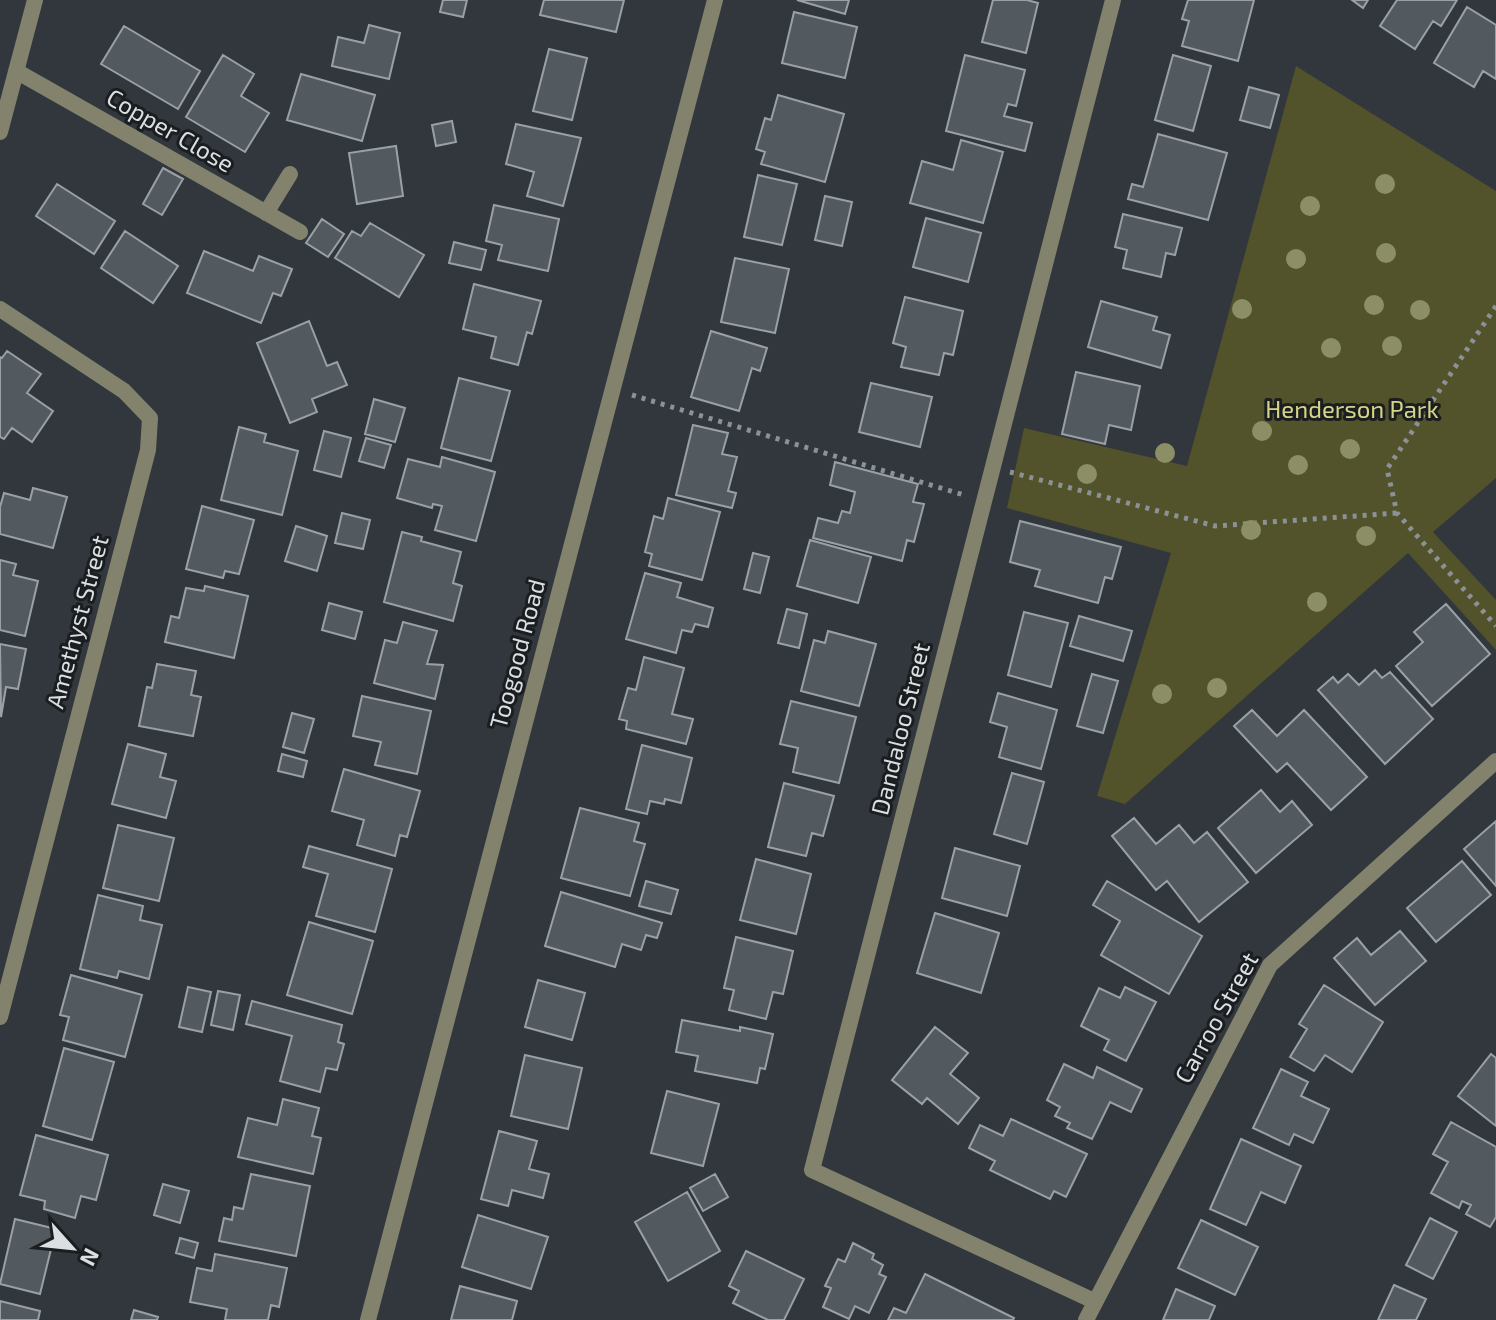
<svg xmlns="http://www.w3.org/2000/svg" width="1496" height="1320" font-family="'Exo 2',sans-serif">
<rect width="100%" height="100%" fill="#31373c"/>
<path fill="#52522b" d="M1296,66L1496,191V478L1433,532L1496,600V650L1408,553L1125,804L1097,796L1171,553L1007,508L1024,428L1187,466Z"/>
<path fill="#52595f" stroke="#99a1a7" stroke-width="2" d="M443,0H467L463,17L440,12Z
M544,0H624L616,32L540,15Z
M797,0H849L845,14Z
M993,0H1027L1038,3L1026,53L982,42Z
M1188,0H1254L1238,61L1182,46L1189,21L1182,19Z
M1352,0H1368L1363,8Z
M1397,0H1457L1441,26L1433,21L1415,49L1380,26Z
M1467,7L1496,25V79L1483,71L1474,87L1434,63Z
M794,12L857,27L845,78L782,63Z
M369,25L400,33L389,79L332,66L338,37L364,43Z
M124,26L200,71L178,109L101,64Z
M549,49L587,58L572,120L533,111Z
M223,55L254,74L241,96L269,113L245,152L186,117Z
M965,55L1025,70L1016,106L1008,104L1004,116L1032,123L1025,151L946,131Z
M1173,55L1211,66L1193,131L1155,120Z
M301,74L375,95L362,141L287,120Z
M1249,87L1279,95L1270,128L1240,120Z
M778,95L844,114L825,182L761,164L765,152L756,149L765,118L771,120Z
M452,121L456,142L436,146L432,125Z
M516,124L581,138L563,206L527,196L534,172L506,164Z
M1158,134L1227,153L1208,220L1128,199L1132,184L1143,187Z
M961,140L1003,152L983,223L910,203L922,161L953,170Z
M396,146L403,196L357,204L349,153Z
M163,168L183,179L162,215L143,204Z
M758,175L797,184L782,245L744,237Z
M57,184L115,221L94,254L36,216Z
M825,196L852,202L842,246L815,240Z
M494,205L559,219L548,271L498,260L502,245L486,241Z
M1123,214L1182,228L1175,255L1166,253L1161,277L1123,268L1127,250L1115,247Z
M926,218L981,233L968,282L913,267Z
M322,219L344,234L328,257L306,243Z
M370,223L424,255L399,297L335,258L352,231L361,236Z
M125,231L178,266L153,303L101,268Z
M454,242L486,250L481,270L449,263Z
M204,251L253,271L259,256L292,269L281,296L273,293L261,323L187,293Z
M735,258L789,269L775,333L721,322Z
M474,284L541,301L532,334L527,332L518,365L491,358L496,337L463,329Z
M905,297L963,311L953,355L944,353L939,375L901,367L906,347L893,343Z
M1101,301L1157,317L1153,330L1170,335L1161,368L1088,347Z
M309,321L327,366L337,362L347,385L312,399L317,412L290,423L257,343Z
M711,331L767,348L760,371L752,368L739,411L691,397Z
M7,351L41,374L27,393L53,411L32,442L12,428L4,439L0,437V357L2,358Z
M1076,372L1140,386L1131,430L1109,425L1105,444L1062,434Z
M459,378L510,391L491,461L441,448Z
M871,383L932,397L920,447L859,432Z
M374,399L405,408L395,442L365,434Z
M693,425L728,433L722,454L737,457L728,491L736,493L732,508L676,495Z
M239,427L266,434L264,442L298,451L282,515L221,500Z
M324,431L351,438L341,477L314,470Z
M366,438L391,445L384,468L359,461Z
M442,457L495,472L476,541L435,530L442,506L433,504L432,508L397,498L408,459L440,467Z
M835,462L918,484L913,502L924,504L914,542L907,540L902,561L813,538L818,518L838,523L842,511L850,513L855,492L830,485Z
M33,488L67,497L53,548L0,534V507L4,493L30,500Z
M668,498L720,512L702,580L649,566L652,554L645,552L654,516L663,519Z
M202,506L254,520L239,574L225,571L223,578L186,569Z
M342,513L370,520L363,549L335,543Z
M1020,521L1121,547L1112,579L1105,577L1098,603L1035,586L1040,570L1010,562Z
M296,526L327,536L317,571L285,561Z
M402,532L422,537L421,541L461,552L453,583L462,586L453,621L384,602Z
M810,540L871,557L858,603L797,586Z
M753,553L769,557L760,593L744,589Z
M0,560L16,564L13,575L38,581L25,636L0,630Z
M645,573L681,583L677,597L713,608L708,627L695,624L692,632L682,630L676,653L626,639Z
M205,586L248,596L234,658L165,642L171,616L179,618L186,588L204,591Z
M329,603L362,612L355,639L322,630Z
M1446,604L1490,654L1432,706L1396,666L1423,642L1414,632Z
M787,609L807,614L799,648L778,643Z
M1024,612L1068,623L1051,687L1008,675Z
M1079,616L1132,631L1123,661L1070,646Z
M403,622L437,631L427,664L443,665L435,699L374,683L385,640L397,643Z
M828,631L876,644L859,706L801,691L814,640L825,643Z
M0,644L26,649L18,689L6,687L1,717Z
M644,657L684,668L672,714L693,719L686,744L626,729L627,721L619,719L628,688L636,690Z
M157,664L196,671L191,695L201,697L193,736L139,726L147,687L152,688Z
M1375,670L1382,678L1390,672L1433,719L1385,764L1318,690L1333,677L1338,683L1348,674L1359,685Z
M1092,674L1118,681L1103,733L1077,726Z
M998,693L1057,710L1041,769L999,757L1007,727L990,722Z
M362,696L431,711L417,774L375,765L381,742L353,736Z
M791,701L856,717L839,783L793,772L798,748L780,744Z
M1252,710L1277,736L1304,710L1367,777L1331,810L1287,763L1277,772L1234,726Z
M292,713L314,719L304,753L283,747Z
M128,744L166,754L160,777L176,781L166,818L112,804Z
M642,745L692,758L681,803L665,799L664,804L650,801L647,814L626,809Z
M282,754L307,761L303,777L278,771Z
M344,769L420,791L407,837L400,835L395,856L357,845L364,820L332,811Z
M1012,773L1044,782L1027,844L994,834Z
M784,783L834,796L823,836L812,833L806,856L768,847Z
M1261,790L1280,812L1292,801L1312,825L1256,873L1218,828Z
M580,808L639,823L634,841L645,844L630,896L561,878Z
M1134,818L1156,844L1179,825L1194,843L1207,832L1248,882L1199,922L1167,881L1156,890L1112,836Z
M1496,821V886L1464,849Z
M118,825L174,838L159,901L103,888Z
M309,846L392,869L375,932L316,916L328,874L303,867Z
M955,848L1020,866L1007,916L942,898Z
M756,859L811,874L796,934L740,920Z
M1462,861L1491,895L1436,942L1407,908Z
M646,881L678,890L671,914L639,906Z
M1107,881L1202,936L1169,994L1101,955L1120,921L1093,905Z
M561,892L662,923L657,938L646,935L641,950L622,944L615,967L545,946Z
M98,895L143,906L140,920L162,925L149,979L119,971L117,978L80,969Z
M935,913L999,933L981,993L917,973Z
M309,922L373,941L352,1014L287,995Z
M1400,931L1426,961L1375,1005L1334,958L1357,938L1371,955Z
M736,937L793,951L783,994L773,992L766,1019L729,1010L734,990L724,988Z
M71,975L142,995L125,1057L63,1040L69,1017L60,1015Z
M538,980L585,993L572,1040L525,1027Z
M1324,985L1383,1022L1352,1072L1325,1055L1314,1071L1290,1057L1307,1029L1299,1024Z
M188,987L211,992L202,1032L179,1027Z
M1125,987L1156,1002L1126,1061L1104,1050L1109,1040L1081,1026L1099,988L1120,998Z
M218,991L240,995L233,1030L211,1025Z
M252,1001L342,1025L338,1042L344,1044L337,1070L326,1068L320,1092L280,1081L292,1036L246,1024Z
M682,1020L740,1031V1027L773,1034L765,1069L760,1068L757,1083L695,1071L698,1056L676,1052Z
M935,1027L968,1053L950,1074L979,1098L958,1124L927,1098L922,1104L892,1080Z
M64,1048L114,1062L92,1140L43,1126Z
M1491,1054L1496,1058V1126L1458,1096Z
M525,1055L582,1068L568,1129L511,1116Z
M1064,1064L1093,1078L1097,1067L1142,1089L1131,1112L1110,1102L1092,1139L1067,1128L1070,1123L1055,1116L1060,1107L1047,1100Z
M1281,1069L1308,1082L1301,1096L1329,1109L1313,1143L1294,1134L1289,1145L1253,1128Z
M667,1091L719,1104L703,1166L651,1153Z
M283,1099L319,1108L312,1136L321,1138L313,1174L238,1157L248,1118L277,1125Z
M1011,1119L1087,1154L1066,1197L1054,1191L1050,1199L990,1170L995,1161L969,1148L980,1125L1003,1136Z
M1451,1122L1496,1147V1217L1490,1227L1466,1214L1471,1205L1462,1201L1459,1208L1431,1193L1448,1162L1433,1154Z
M499,1131L537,1141L529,1169L549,1174L543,1198L512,1190L508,1206L481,1199Z
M36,1135L108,1155L96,1200L81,1196L75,1218L44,1209L45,1201L20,1195Z
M1241,1139L1301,1166L1285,1203L1261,1192L1246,1225L1210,1209Z
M251,1174L310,1186L296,1256L219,1241L224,1218L232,1220L234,1207L243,1209Z
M715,1174L728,1197L703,1211L690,1188Z
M163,1184L189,1191L180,1223L154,1215Z
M687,1192L720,1251L668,1281L635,1222Z
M478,1215L548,1237L531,1289L462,1267Z
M1430,1218L1457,1232L1433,1279L1406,1265Z
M15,1219L56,1229L40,1294L0,1284Z
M1201,1220L1258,1247L1235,1295L1178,1268Z
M180,1238L198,1243L194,1258L176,1253Z
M853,1243L874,1254L872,1259L883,1265L879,1274L886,1277L869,1313L855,1306L849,1319L823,1307L831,1288L825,1286L838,1259L845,1262Z
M746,1251L804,1279L784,1320H768L733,1303L739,1291L729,1286Z
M215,1254L287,1268L279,1307L271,1305L268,1320H225L227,1309L190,1302L197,1268L212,1271Z
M925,1274L1014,1318L1013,1320H888L894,1308L906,1313Z
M1394,1285L1426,1299L1416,1320H1378Z
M460,1286L517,1301L512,1320H451Z
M1176,1289L1215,1306L1209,1320H1163Z
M0,1301L40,1311L38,1320H0Z
M134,1310L158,1317L157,1320H131Z"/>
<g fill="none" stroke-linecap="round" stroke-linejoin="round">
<path stroke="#8c9195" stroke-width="5" stroke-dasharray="4 6" stroke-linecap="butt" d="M1496,306L1387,469L1397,513L1496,626
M632,395L964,495
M1010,472L1215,526L1397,513"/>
<path stroke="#82826d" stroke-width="16" d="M16,71L300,232
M0,132L35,0
M266,213L290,174
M0,309L124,391L150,418L148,450L0,1017
M1094,1301L812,1170L1113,0
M1086,1320L1270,965L1496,761"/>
<path stroke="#82826d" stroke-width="16" d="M368,1320L715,0"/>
</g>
<g fill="#8c8e65">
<circle cx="1385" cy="184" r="10"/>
<circle cx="1310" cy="206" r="10"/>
<circle cx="1386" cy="253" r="10"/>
<circle cx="1296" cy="259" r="10"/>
<circle cx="1374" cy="305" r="10"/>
<circle cx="1242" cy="309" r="10"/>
<circle cx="1420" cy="310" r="10"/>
<circle cx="1392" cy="346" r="10"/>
<circle cx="1331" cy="348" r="10"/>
<circle cx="1262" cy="431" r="10"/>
<circle cx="1350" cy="449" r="10"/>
<circle cx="1165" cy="453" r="10"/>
<circle cx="1298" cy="465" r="10"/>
<circle cx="1087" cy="474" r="10"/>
<circle cx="1251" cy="530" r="10"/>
<circle cx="1366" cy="536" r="10"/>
<circle cx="1317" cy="602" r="10"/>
<circle cx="1217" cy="688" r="10"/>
<circle cx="1162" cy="694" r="10"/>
</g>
<g text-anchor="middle" stroke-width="6" stroke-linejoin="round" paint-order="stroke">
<g font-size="24" fill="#dbdfe2" stroke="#1b1e20">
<text transform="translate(170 131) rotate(30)" y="8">Copper Close</text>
<text transform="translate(78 622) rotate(-75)" y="8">Amethyst Street</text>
<text transform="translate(518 654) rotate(-75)" y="8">Toogood Road</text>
<text transform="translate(901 729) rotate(-76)" y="8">Dandaloo Street</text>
<text transform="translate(1217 1018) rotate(-61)" y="8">Carroo Street</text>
</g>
<g font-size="24" fill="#d6d587" stroke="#1b1e20">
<text x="1352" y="418">Henderson Park</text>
</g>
</g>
<g transform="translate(72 1248) rotate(117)" stroke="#1b1e20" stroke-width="6" paint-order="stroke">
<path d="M0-6L14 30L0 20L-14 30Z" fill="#dbdfe2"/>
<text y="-12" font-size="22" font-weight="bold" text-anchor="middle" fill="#dbdfe2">N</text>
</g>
</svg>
